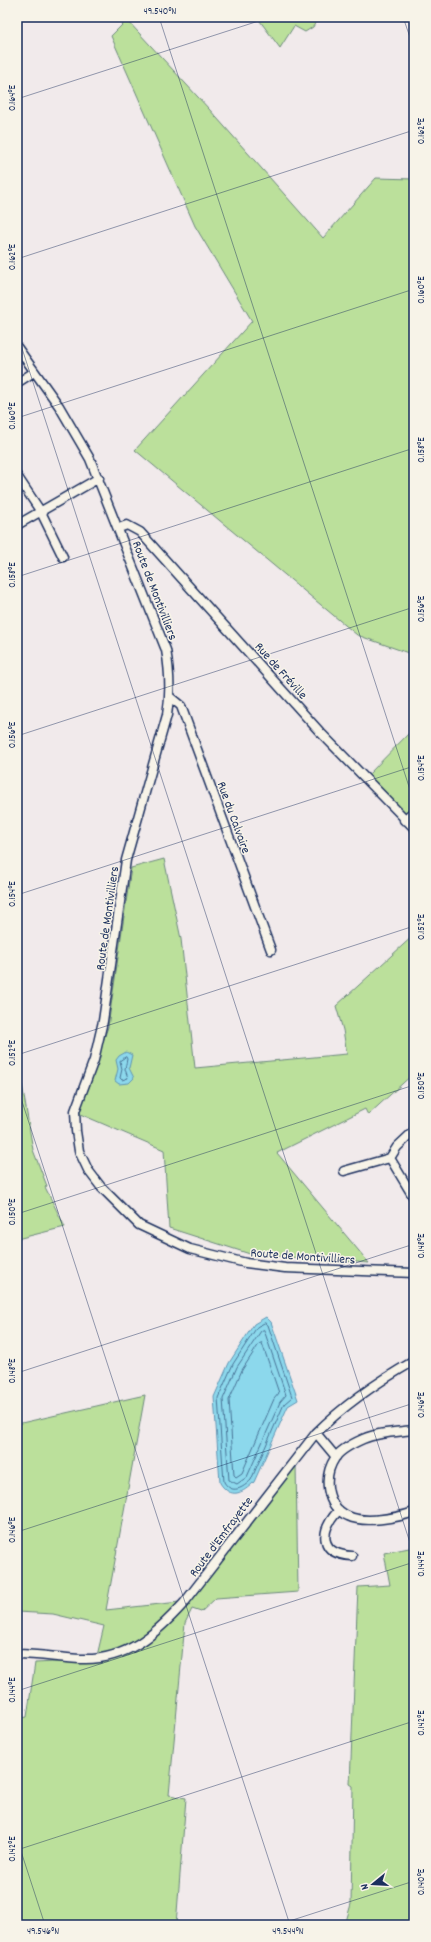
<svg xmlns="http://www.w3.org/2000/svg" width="431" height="1942" font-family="Dekko,sans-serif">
<rect width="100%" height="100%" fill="#f1eaeb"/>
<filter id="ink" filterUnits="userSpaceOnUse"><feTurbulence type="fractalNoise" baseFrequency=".025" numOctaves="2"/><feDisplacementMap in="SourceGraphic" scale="8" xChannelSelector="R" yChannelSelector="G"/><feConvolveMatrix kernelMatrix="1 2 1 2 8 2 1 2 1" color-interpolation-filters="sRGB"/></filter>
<g filter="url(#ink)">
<path fill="#bbe09b" stroke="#6b887c" d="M257,17H317V20L313,27L305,32L294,26L280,48Z
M127,20L209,109L323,238L376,178L414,179V655L357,635L135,450L252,321L195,226L111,36Z
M414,728V808L405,818L366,777Z
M164,859L181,939L195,1068L347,1054L343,1030L336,1006L414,935V1073L368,1115L365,1109L277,1153L369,1263L250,1254L169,1228L164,1150L80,1114L81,1103L108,1027L131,868Z
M17,1078L20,1079L22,1084L33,1150L47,1186L45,1187L65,1227L17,1239Z
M145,1395L106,1610L179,1602L185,1604L296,1463L298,1592L216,1598L201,1612L192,1609L185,1623L169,1795L186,1798L176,1925H17V1719L27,1717L35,1663L96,1660L104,1626L53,1614L17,1612V1424Z
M414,1547V1925H345L351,1904L353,1786L350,1784L358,1587L390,1585L384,1553Z"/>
<path fill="#8cd8ec" stroke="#5f94b3" d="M126,1052L132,1055L129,1068L134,1078L129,1083L119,1084L115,1081L118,1069L116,1060L119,1056Z
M266,1317L271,1322L298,1400L288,1406L254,1482C243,1493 231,1500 220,1483L214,1397L229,1363L254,1324Z"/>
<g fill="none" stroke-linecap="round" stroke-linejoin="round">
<path stroke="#487397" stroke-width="1" d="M126,1057L127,1059L125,1069L128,1078L122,1080L120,1078L122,1069L120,1061Z
M265,1323L268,1325L292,1397L284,1404L251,1480C243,1488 232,1495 224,1482L218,1398L233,1364L257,1327Z
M264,1330L286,1395L280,1402L247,1477L237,1484L229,1480L223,1399L237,1367L261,1331Z
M262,1343L279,1393L274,1399L242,1473L236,1477L234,1475L229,1400L242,1370L259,1344Z"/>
<g stroke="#1b2f5e" stroke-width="11">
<path id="minor" d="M17,347L59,406L90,459L166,650C170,673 171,692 167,715L126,860L103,1021L94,1060L75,1111L76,1131L79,1151L88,1170L101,1187L139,1225L190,1249L246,1263L285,1268L414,1273
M17,383L34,372
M17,476L41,512L63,557
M17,525L99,478
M119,528L127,525L140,532L320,732L414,828
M170,697L181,706L271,950
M404,820L414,811
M390,1158L397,1147L414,1131
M344,1171L390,1158L414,1198
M414,1430C397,1432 379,1432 363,1439C354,1443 340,1450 335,1458C323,1476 325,1506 348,1516C364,1524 397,1518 414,1512
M316,1433L336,1457
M339,1510C319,1531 319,1554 352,1556
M17,1654C39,1654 60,1658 81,1659C126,1661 156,1634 184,1603L316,1433C345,1404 379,1381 414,1361"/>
</g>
<use href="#minor" stroke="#f7f3e8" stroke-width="8"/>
</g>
</g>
<path fill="none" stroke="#1b2f5e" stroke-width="1" stroke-opacity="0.45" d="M159,17L414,802M403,17L414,49M17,99L271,17M17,259L414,130M17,333L414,1555M17,418L414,289M17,577L414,448M17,736L414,607M17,895L414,766M17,1055L414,926M17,1086L290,1925M17,1214L414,1085M17,1373L414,1244M17,1532L414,1403M17,1691L414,1562M17,1839L45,1925M17,1850L414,1721M277,1925L414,1881"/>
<g text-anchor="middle" stroke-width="3" stroke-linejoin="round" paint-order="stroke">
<g font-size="13" fill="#1b2f5e" stroke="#f7f3e8">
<text transform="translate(156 590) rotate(69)" y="5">Route de Montivilliers</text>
<text transform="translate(282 670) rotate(48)" y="5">Rue de Fréville</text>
<text transform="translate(235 817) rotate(70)" y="5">Rue du Calvaire</text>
<text transform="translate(106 918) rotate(-82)" y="5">Route de Montivilliers</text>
<text transform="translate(303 1255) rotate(4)" y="5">Route de Montivilliers</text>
<text transform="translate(220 1536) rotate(-53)" y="5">Route d'Emfrayette</text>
</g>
</g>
<rect width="431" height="1942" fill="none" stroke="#f7f3e8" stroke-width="44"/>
<g transform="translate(373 1884) rotate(252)" stroke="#f7f3e8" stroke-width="3" paint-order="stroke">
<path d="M0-3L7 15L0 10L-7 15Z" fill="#1b2f5e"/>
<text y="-6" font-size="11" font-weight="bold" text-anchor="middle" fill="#1b2f5e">N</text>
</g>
<rect x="22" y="22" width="387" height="1898" fill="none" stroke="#1b2f5e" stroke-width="1.5"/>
<g font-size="10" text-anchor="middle" fill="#1b2f5e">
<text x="160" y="14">49.540°N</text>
<text transform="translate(11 98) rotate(-90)" y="4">0.164°E</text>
<text transform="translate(420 131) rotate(-90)" y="4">0.162°E</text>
<text transform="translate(11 257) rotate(-90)" y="4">0.162°E</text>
<text transform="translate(420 290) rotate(-90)" y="4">0.160°E</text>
<text transform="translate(11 416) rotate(-90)" y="4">0.160°E</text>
<text transform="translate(420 450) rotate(-90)" y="4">0.158°E</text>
<text transform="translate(11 575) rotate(-90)" y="4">0.158°E</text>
<text transform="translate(420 609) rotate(-90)" y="4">0.156°E</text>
<text transform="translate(11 735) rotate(-90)" y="4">0.156°E</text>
<text transform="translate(420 768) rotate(-90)" y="4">0.154°E</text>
<text transform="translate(11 894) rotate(-90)" y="4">0.154°E</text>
<text transform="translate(420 927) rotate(-90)" y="4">0.152°E</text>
<text transform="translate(11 1053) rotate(-90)" y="4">0.152°E</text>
<text transform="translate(420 1086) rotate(-90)" y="4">0.150°E</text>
<text transform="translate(11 1212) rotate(-90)" y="4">0.150°E</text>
<text transform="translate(420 1246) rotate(-90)" y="4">0.148°E</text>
<text transform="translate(11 1371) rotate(-90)" y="4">0.148°E</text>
<text transform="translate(420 1405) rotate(-90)" y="4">0.146°E</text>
<text transform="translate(11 1530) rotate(-90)" y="4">0.146°E</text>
<text transform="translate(420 1564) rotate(-90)" y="4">0.144°E</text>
<text transform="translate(11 1690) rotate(-90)" y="4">0.144°E</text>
<text transform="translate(420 1723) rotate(-90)" y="4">0.142°E</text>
<text transform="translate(11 1849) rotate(-90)" y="4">0.142°E</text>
<text transform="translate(420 1882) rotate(-90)" y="4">0.140°E</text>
<text x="43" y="1934">49.546°N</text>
<text x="288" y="1934">49.544°N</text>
</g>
</svg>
